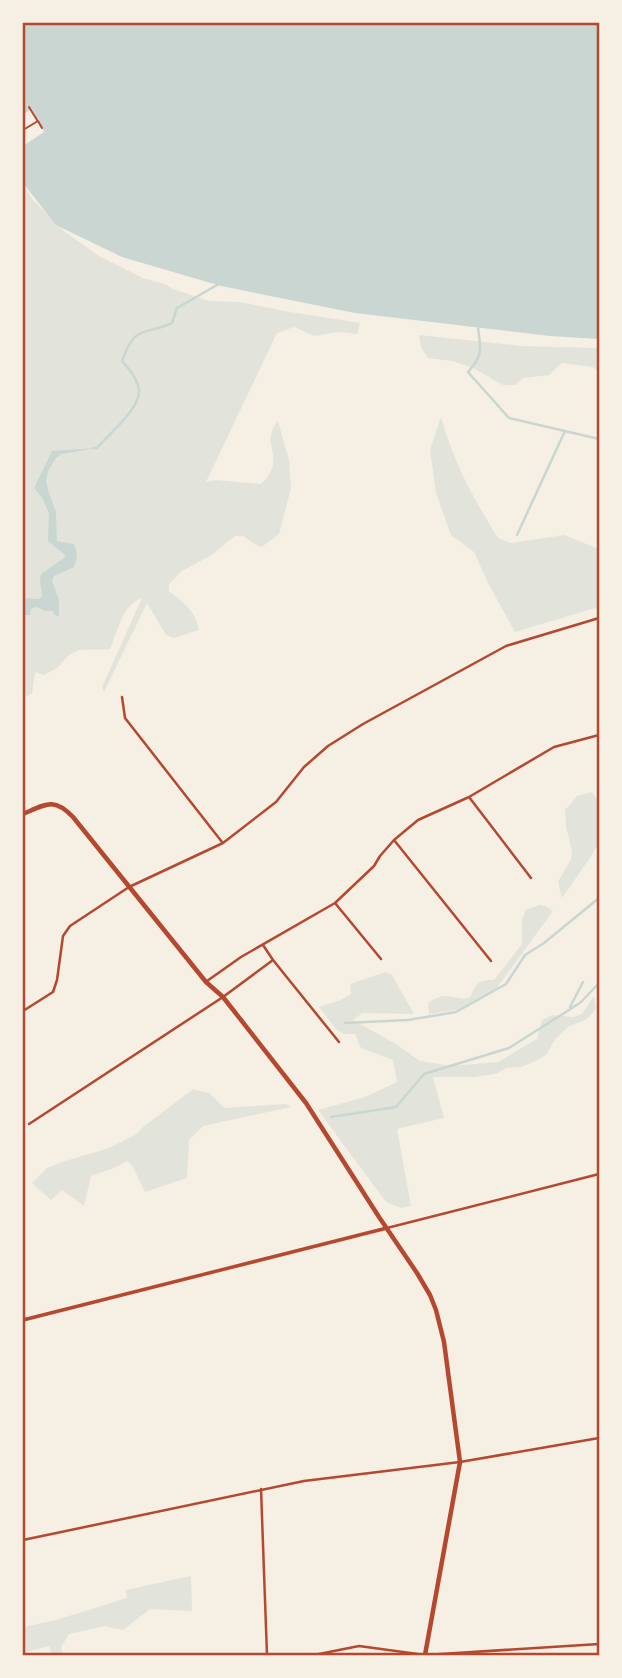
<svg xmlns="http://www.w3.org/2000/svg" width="622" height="1678" font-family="Lato,sans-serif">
<rect width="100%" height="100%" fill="#f6efe4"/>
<path fill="#e2e4dc" d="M23,184L33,200L64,231L99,256L143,278L165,284L173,289L209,301L240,302L284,311L360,323L357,334L337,332L314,336L294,327L277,333L206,482L216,480L261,484C289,457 258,446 278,421L289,460L291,488L279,534L262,547L256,545L243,536H235L210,556L182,571L169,584V591C184,603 195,610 199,630L174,638L166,635L147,603L104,692L102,687L142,598C122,605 118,631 110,649L79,650L69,655L57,668L44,675L35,672L32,694L23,698Z
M419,335L523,346L599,348V372L593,367L562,363L549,375L523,378L515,385H503L473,368L452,361L428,358L421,347Z
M441,417C454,463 473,498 498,538L511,543L564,535L599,549V607L515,632L488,583L474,552L451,535L436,493L430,450Z
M592,792L599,801V842L592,855L562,898L558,882L571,859L572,851L566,826L565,810L577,796Z
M539,905L546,906L553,911L496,989L463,1009L429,1014L428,1003C449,988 455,1003 470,997C476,984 478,979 494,980L522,944V919L526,910Z
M385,972L392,975L414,1014L362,1013L353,1020L396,1044L420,1061L451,1066L498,1062L537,1039L542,1020L552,1015L573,1017L582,1014L594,996L596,1009L587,1019L568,1027L555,1039L547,1054L538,1060L521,1067L507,1068L495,1074L474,1077H433L444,1118L397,1129L411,1206L401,1208L386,1202L318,1110L365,1097L397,1082L393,1060L361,1048L355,1034H344L337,1030L319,1007L341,1000L351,994L350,984Z
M193,1089L209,1093L225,1108L286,1104L291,1107L203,1126L189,1140L187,1178L145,1192L133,1167L127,1161L114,1168L91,1176L84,1206L62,1190L51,1200L32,1183L47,1168L65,1161L109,1148L135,1135L143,1127Z
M191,1576L192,1611L150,1609L123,1630L105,1626L69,1634L61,1647L63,1655H52L49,1646L23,1653V1627L56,1620L127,1598L126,1590Z"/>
<path fill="#c9d6d2" d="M23,23H599V339L550,336L355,313L221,286L122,257L56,225L23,183V146L44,132L32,109L23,114Z
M97,448L61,454L56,458L48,471L46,481L49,493L56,512L57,541L74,544C78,553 77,558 74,567L54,576L52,581L59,600V615L57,617L52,611H45L37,607L31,609L30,615H23V598L40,599L42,595L40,581L41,574L64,558L65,555L48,541L49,514L43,499L34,488L52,451Z"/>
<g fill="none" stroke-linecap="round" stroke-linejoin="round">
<path stroke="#c9d6d2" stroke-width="2.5" d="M478,328C481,350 483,355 468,372L509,418L599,439
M94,448H97C108,435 141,408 139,390C138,379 129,369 122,361C135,324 143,336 172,323L177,308L217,285
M517,535L564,433
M570,1007L583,982
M345,1023L408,1020L456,1012L506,984L525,955L544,943L599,898
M331,1117L396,1107L424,1074L509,1048L569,1010L581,1002L599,983"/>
<path stroke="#b5482f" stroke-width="2" d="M29,107L37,120
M23,130L38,121L42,128"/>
<path stroke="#b5482f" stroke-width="2.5" d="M122,697L125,718L222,842
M469,797L531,878
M394,840L491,961
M335,903L381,959
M263,945L273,960L339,1042
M207,981L241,957L335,903L374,866L380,856L394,840L418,820L469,797L554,747L599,735
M23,1011L53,992L57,980L63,936L70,926L129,887L223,843L276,802L304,767L328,746L363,724L506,646L599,618
M29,1124L223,997L273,960
M387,1228L599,1174
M261,1489L267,1655
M23,1540L304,1481L460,1462L599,1438
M314,1655L359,1646L425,1655L599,1644"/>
<path stroke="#b5482f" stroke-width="3.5" d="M23,1320L387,1228"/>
<path stroke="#b5482f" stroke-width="4.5" d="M23,814C46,804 54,797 73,817L206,982L223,997L306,1103L379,1217L417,1273L430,1295L436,1310L444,1342L460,1462L425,1655"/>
</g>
<rect width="622" height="1678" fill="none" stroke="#f6efe4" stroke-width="49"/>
<rect x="24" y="24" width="574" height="1630" fill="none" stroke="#b5482f" stroke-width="2.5"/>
</svg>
